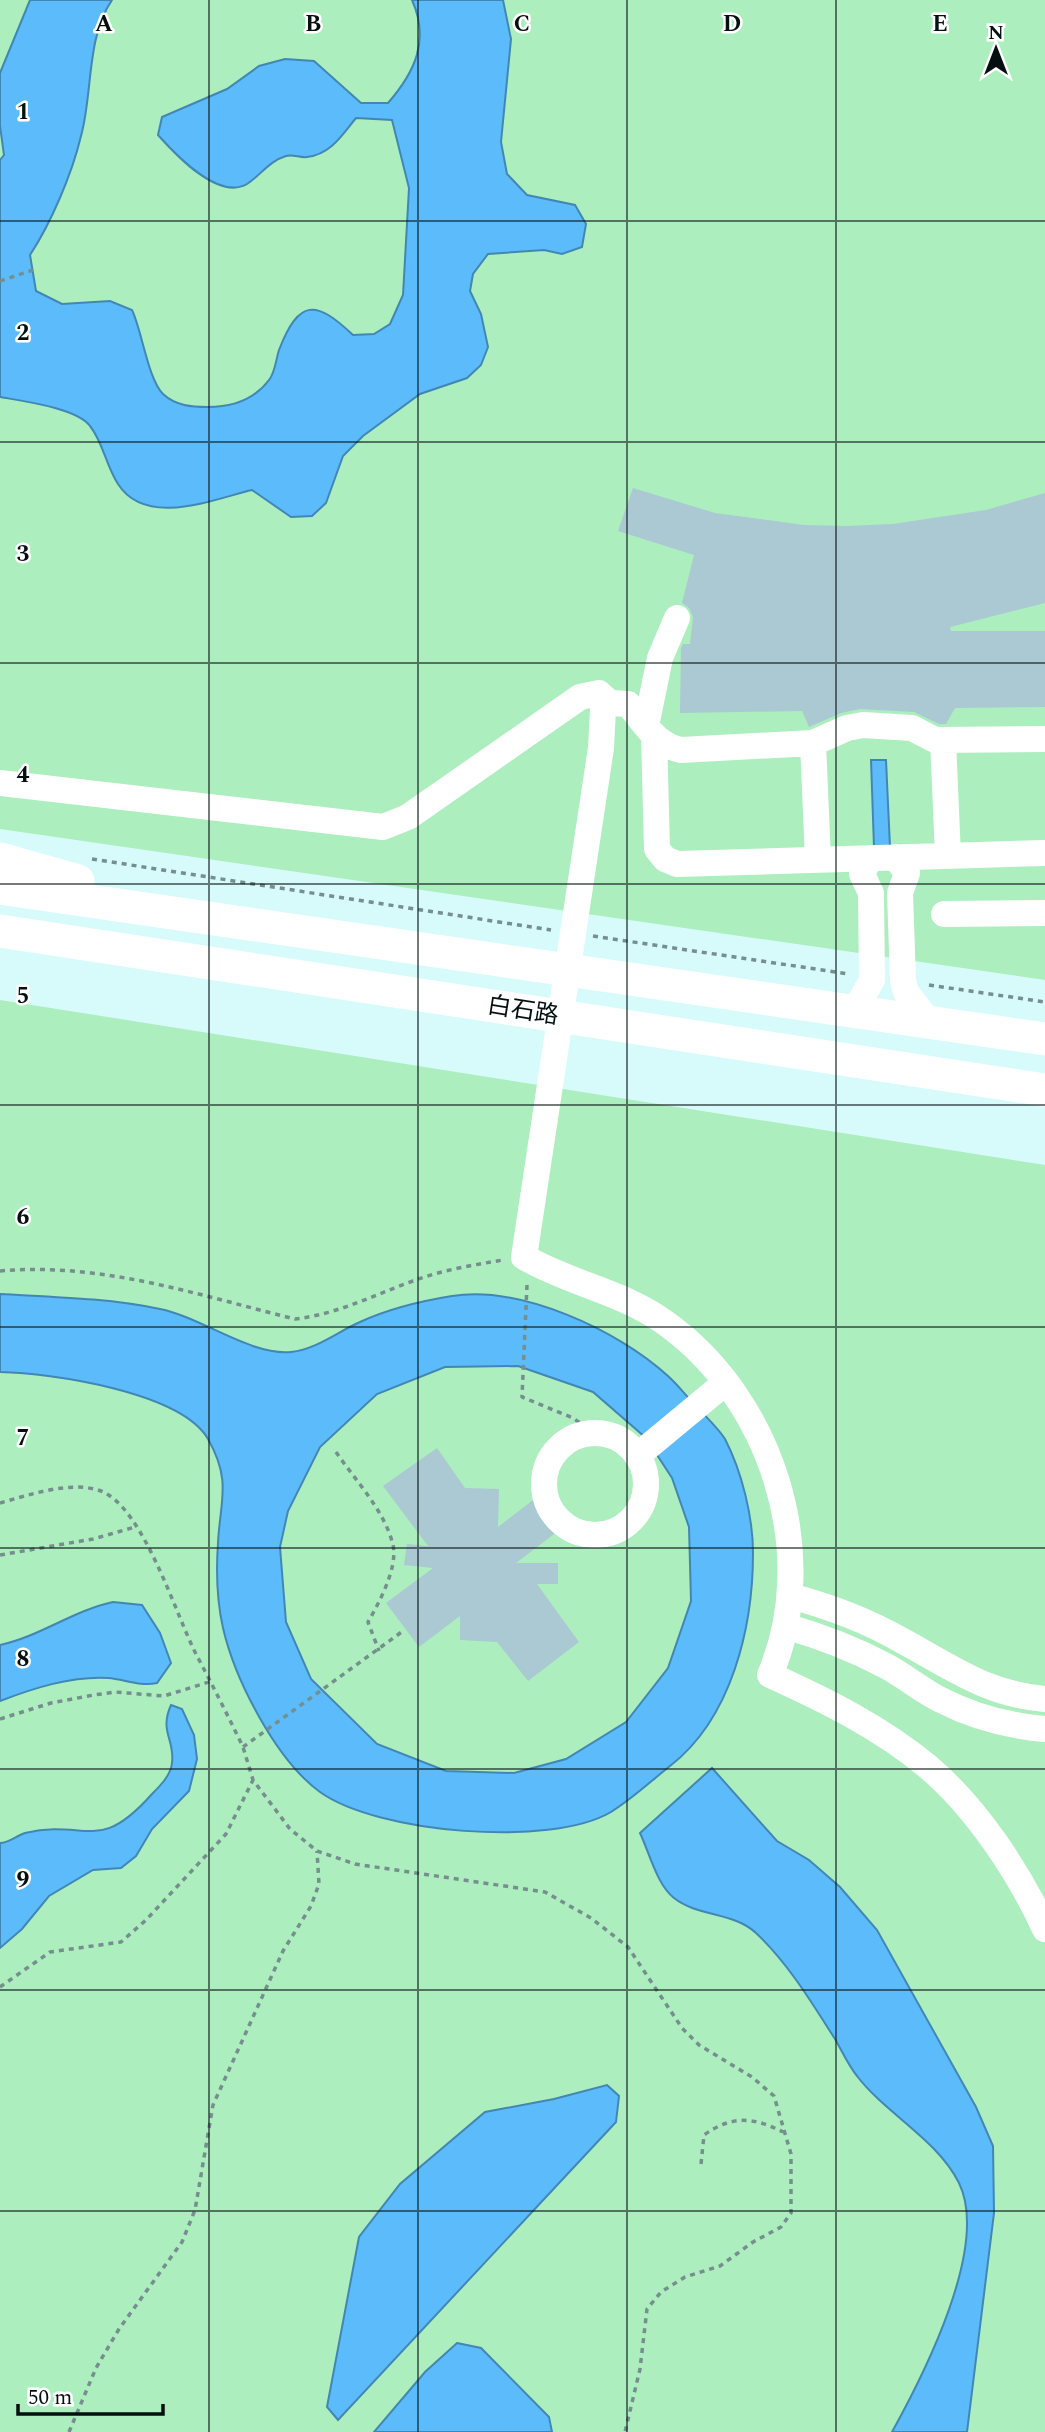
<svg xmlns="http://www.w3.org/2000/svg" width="1045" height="2432" font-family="Spectral,'Noto Sans SC',serif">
<rect width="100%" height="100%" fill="#d7fbfb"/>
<path fill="#aceebe" d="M0,0H1045V980L0,829Z
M0,1000L1045,1165V2432H0Z"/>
<path fill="#5cbbfa" stroke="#4287b4" stroke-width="2" fill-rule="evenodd" d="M30,0H112C86,38 93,93 81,136C72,174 51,223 30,255L36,291L62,304L110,301L132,310C142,331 148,379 163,394C176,406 192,407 208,407C232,407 254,400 269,380C275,373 276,359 279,350C299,298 316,300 353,335L374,334L390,324L403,295L409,188L392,120L356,118C342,135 331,154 307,157C300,158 293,154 286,156C269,161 261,175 247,184C218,201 175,154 158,135L162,117L227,89L259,66L285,59L314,61L361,103H388C415,72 430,40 412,0H503L511,39L501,142L507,174L527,195L575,205L586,224L582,247L562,254L544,250L488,254L473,274L470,291L481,314L488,347L481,365L467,378L420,394L363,436L343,456L326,503L312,516L291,517L252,490C214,499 146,528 118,484C106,466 103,442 90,426C77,408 22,401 0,397V160L4,155L0,126V73Z
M871,760H886L890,847H874Z
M0,1294C53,1297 107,1298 160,1309C201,1317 251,1356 291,1352C317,1349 337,1332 360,1322C388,1309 421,1301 452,1296C520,1285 618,1330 668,1376C678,1385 687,1397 697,1407C706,1417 718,1428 725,1439C742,1472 753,1517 753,1553C753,1627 732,1718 670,1766C651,1781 632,1799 611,1812C550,1848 377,1833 320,1792C276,1760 235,1680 223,1628C217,1601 216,1571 218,1543C220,1501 232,1481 208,1439C181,1392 51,1373 0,1372ZM518,1366L593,1392L646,1438L672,1478L689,1527L691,1601L668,1668L626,1722L566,1759L514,1773L446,1771L377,1744L311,1679L286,1622L280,1547L288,1511L320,1447L377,1394L445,1367Z
M113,1602L142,1605L160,1633L171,1663L157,1683C140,1687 124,1679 108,1678C71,1676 34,1688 0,1701V1645C41,1636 72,1611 113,1602Z
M171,1705L182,1709L194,1735L197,1759L189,1791L152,1829L136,1856L121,1868L93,1870L49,1896L22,1929L0,1948V1843C9,1843 16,1836 25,1833C87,1818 97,1856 152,1794C160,1786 171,1775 172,1763C175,1739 159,1732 171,1705Z
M712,1768L777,1841L809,1860L840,1887L877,1930L976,2107L993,2146L994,2213L967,2432H892C923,2376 990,2246 959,2183C937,2139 886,2114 857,2076C848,2065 842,2051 835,2039C812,2003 788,1963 756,1933C734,1912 698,1917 674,1898C657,1885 649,1852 640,1833Z
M607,2085L619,2096L616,2122L338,2420L327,2407L359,2237L400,2184L485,2112L554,2099Z
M457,2343L481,2348L549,2417L552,2432H374L425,2372Z"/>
<path fill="#aac9d3" d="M633,488L715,513L804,525L847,526L893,524L986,510L1045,493V603L950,627L951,631H1045V707L955,708L946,724H939L914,712L860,709L841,713L809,727L802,711L680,713L681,648L683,644H690L693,617L689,608L682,603L694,555L618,531Z
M437,1448L465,1488L499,1489L498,1527L537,1497L562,1528L516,1563H558V1584H537L579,1642L528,1681L497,1642L460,1640V1616L419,1647L386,1603L433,1568L404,1565L407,1544L428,1546L383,1486Z"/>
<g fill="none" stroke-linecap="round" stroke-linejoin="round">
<path stroke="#768e8e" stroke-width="3.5" stroke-dasharray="5 5" stroke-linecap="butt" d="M0,281L33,270
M92,859L551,930
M593,936L849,974
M929,985L1045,1002
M0,1271C102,1262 198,1295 295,1319C338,1314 374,1295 413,1281C442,1270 473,1265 503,1260
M527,1285L522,1397L573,1418L594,1433
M336,1452C355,1480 385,1511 393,1545C398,1568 379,1603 368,1622L379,1651
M0,1503C29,1495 71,1480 101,1491C144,1508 176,1616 197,1656C213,1686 228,1716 243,1747L253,1780L290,1829L317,1851L355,1864L545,1892L591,1918L628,1947L682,2028L699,2045L752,2077L774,2096L791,2154V2213L781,2227L753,2242L720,2266L685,2277L661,2292L647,2309L640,2369L625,2432
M552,1515L553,1514
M0,1555L93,1539L135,1527
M0,1719L51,1703L94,1695L115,1692L164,1696L212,1681
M243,1747L403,1631
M0,1987L50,1952L121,1942L146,1920L226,1834L253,1780
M701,2164L704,2135C732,2115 754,2117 783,2132
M69,2432L96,2368L119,2329L182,2242L195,2210L213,2105L283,1951L311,1906L319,1884L317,1851"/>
<path stroke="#fff" stroke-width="26" d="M646,726L660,658L677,618
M654,737L657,849L665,859L677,864L1045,853
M1045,739L935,740L912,728L863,725L847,728L813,743L681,750C655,745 645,723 628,704L610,703L603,709L601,748L524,1257C568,1283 623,1292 664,1322C771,1397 822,1553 770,1675C825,1700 880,1727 927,1766C975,1806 1019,1872 1045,1929
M943,740L948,856
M813,743L818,859
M0,783L383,827L408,817L580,697L599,693L610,703
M895,857L907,873L900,893L903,981L906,992L930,1023
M944,914L1045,913
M854,1012L872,980L871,893L862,874L870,858
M544 1484a51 51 0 1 1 102 0a51 51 0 1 1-102 0Z
M637,1456L725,1383
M790,1596C828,1606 866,1620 901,1640C951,1667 986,1694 1045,1699
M785,1626C820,1636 854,1649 886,1666C905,1676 922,1691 941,1700C974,1717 1009,1726 1045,1729"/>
<path stroke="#fff" stroke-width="33" d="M0,859L78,881
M0,888L1045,1039
M0,931L1045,1090"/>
</g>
<path fill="none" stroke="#040f0f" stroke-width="2" stroke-opacity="0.55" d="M209,0V2432M418,0V2432M627,0V2432M836,0V2432M0,221H1045M0,442H1045M0,663H1045M0,884H1045M0,1105H1045M0,1327H1045M0,1548H1045M0,1769H1045M0,1990H1045M0,2211H1045"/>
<g text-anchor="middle" stroke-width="5" stroke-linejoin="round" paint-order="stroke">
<g font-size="24" fill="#040f0f" stroke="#fff">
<text transform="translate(523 1010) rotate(9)" y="8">白石路</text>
</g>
</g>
<g font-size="23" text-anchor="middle" font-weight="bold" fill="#040f0f" stroke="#fff" stroke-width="5" stroke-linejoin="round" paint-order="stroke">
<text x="104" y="31">A</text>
<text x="313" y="31">B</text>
<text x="522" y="31">C</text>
<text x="732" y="31">D</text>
<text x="940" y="31">E</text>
<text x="23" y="119">1</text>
<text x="23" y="340">2</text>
<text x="23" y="561">3</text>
<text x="23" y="782">4</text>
<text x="23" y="1003">5</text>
<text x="23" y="1224">6</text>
<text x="23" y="1445">7</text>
<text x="23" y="1666">8</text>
<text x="23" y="1887">9</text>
</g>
<g transform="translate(996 49)" stroke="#ffffff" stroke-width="5" paint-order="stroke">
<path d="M0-5L12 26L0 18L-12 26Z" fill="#040f0f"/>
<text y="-10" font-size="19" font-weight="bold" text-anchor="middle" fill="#040f0f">N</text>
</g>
<path d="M18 2404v10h145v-10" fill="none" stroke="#040f0f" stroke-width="3.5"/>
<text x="28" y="2404" font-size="21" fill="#040f0f" stroke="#ffffff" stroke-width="5" paint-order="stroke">50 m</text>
</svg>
